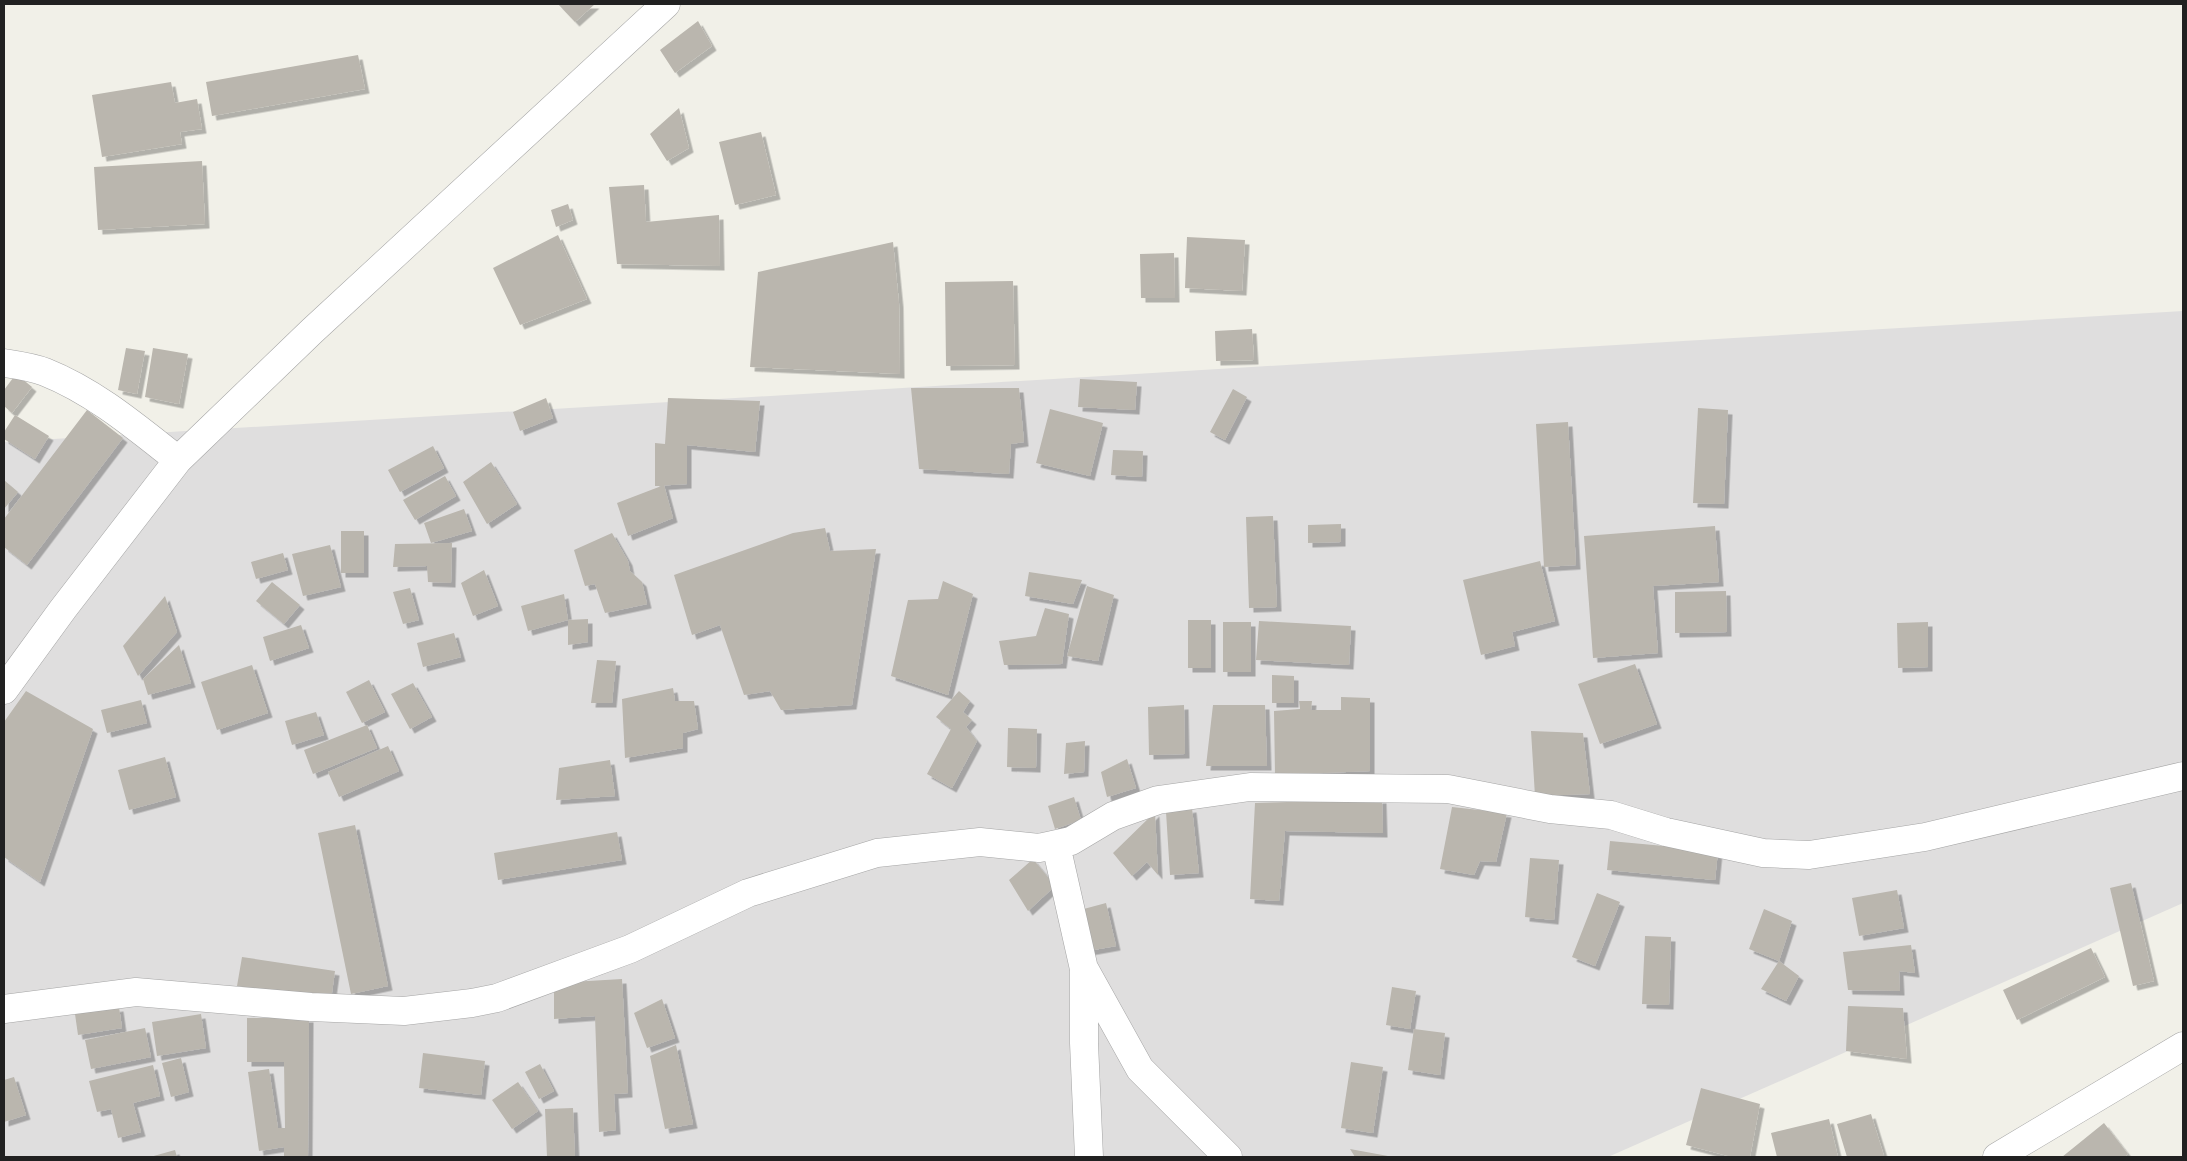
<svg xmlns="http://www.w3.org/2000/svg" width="2187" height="1161" font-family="Raleway,sans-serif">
<defs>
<filter id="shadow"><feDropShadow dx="4.5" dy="4.5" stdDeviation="0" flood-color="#0004"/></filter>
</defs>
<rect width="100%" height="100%" fill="#f1f0e8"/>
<path fill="#dfdede" d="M2183,311V903L1608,1157H4V442Z"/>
<path fill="#bab6ae" filter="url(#shadow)" d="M558,4H595L575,22Z
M698,21L712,46L675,73L660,50Z
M358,55L365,89L212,116L206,82Z
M171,82L175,103L197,99L202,129L180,132L182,144L102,157L92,95Z
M679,108L689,148L667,161L650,134Z
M761,132L776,195L735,205L719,142Z
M202,161L205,224L98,230L94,167Z
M644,185L646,222L719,215L720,266L617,264L609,187Z
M568,204L573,220L556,227L551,210Z
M558,235L587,299L520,325L493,268Z
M1187,237L1245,240L1242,291L1185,288Z
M893,242L899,303L900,374L750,367L758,272Z
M1174,253L1175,298H1141L1140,254Z
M1013,281L1015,365L946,366L945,282Z
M1252,329L1254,360L1216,361L1215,331Z
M126,348L145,351L137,394L118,390Z
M153,348L188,354L179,404L145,397Z
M16,374L32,387L12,413L4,406V390Z
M1080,379L1137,382L1135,410L1078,407Z
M911,388H1019L1024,442L1011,444L1009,474L919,469Z
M1233,389L1247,397L1225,440L1210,432Z
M546,398L553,418L520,431L513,412Z
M668,398L760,401L755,452L687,445V484L655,486V443L665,444Z
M1698,408L1728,410L1724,504L1693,503Z
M1050,409L1103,423L1090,476L1036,463Z
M87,410L123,438L27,565L4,547V519Z
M15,415L49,436L35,459L4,439V432Z
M1568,422L1576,565L1544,567L1536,424Z
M433,446L444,468L400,492L388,470Z
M1113,450L1143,451L1142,477L1111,475Z
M491,462L517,504L487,524L463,482Z
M445,476L456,496L415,520L403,500Z
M4,480L18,492L4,509Z
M664,485L673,518L628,536L617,503Z
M464,509L472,531L431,543L424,523Z
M1273,516L1277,607L1249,608L1246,517Z
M1341,524V542L1308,543V525Z
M1715,526L1719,582L1653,586L1658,653L1593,658L1584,536Z
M825,528L830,551L876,549L852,705L781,710L770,691L744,695L720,625L692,635L674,575L793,533Z
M341,531H364V573H341Z
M612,533L628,561L630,571L642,582L647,604L605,613L595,584L585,586L574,550Z
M452,543L451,583L428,582L427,566L393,567L395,544Z
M330,545L341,587L303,596L292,554Z
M283,553L288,570L256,579L251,562Z
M1540,561L1555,621L1512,632L1515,646L1481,655L1463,580Z
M484,570L498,606L473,616L461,583Z
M1029,572L1082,580L1073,604L1025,596Z
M943,581L973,594L948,695L891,676L908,600L938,599Z
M272,582L300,605L284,624L256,601Z
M1087,586L1114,595L1098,661L1067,656Z
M410,588L419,620L403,624L393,592Z
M1726,591L1727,632L1675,633V592Z
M564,594L568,620L528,631L521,606Z
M165,596L177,632L138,676L123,646Z
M1045,608L1069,614L1062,664L1004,665L999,641L1036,636Z
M588,619V642L568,645V620Z
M1188,620H1211V668H1188Z
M1259,621L1351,626L1349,665L1256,660Z
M1223,622H1251V672H1223Z
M1928,622V667L1898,668L1897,623Z
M301,625L309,648L270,661L263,637Z
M454,633L461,657L423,667L417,643Z
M179,645L191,683L148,695L143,679Z
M597,660L616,661L612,703H591Z
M1635,664L1657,724L1600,744L1578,684Z
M252,665L268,713L217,730L201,682Z
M1272,675L1294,676V703H1272Z
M369,680L385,712L362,723L346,692Z
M413,683L432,717L410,729L391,694Z
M673,688L675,701H694L698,729L683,733V748L625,758L622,699Z
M26,691L93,729L40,882L4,857V722Z
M959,691L970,701L963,712L972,720L966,727L977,741L952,788L927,774L951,729L936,717Z
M1341,697L1370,698V771L1275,775L1274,711L1300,709L1299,701H1312L1311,710H1341Z
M141,700L147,723L107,733L101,710Z
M1184,705L1185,754L1149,755L1148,707Z
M1213,705H1265L1267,766H1206Z
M316,712L324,735L292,745L285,721Z
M367,725L377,748L313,774L304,750Z
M1008,728L1037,729L1036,768L1007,767Z
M1531,731L1583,733L1590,794L1535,796Z
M1085,741L1084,772L1064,774L1066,743Z
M388,746L399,771L339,797L328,772Z
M165,757L176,797L129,810L118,770Z
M1127,759L1136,788L1107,797L1101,772Z
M610,760L615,796L556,800L559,768Z
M1074,797L1081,820L1055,829L1048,806Z
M1382,799L1383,833L1285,831L1279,901L1250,899L1255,803Z
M1452,807L1507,813L1496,862L1480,861L1474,875L1440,869Z
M1192,808L1199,873L1170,875L1166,812Z
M1155,812L1158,875L1147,862L1132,876L1113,853Z
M355,825L388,986L351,994L318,833Z
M617,832L622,860L498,880L494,853Z
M1610,841L1718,851L1715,880L1607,870Z
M1530,858L1559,860L1554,920L1525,917Z
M1033,859L1055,886L1028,911L1009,880Z
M2131,883L2154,981L2133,986L2110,888Z
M1897,890L1904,928L1859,936L1852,898Z
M1597,893L1620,902L1595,966L1572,957Z
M1106,903L1116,946L1088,951L1080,910Z
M1764,909L1792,921L1779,961L1799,976L1786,1001L1761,989L1779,961L1749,949Z
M1645,936L1671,937L1669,1005L1642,1004Z
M1911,945L1915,973L1899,971L1900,991L1848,990L1843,952Z
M2091,948L2105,977L2017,1020L2003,990Z
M242,957L335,971L331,1000L237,986Z
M622,979L628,1093L614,1094L616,1130L599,1132L595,1016L554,1019V983Z
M1392,987L1416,991L1410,1029L1386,1025Z
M662,999L675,1038L647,1048L634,1013Z
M1848,1006L1903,1008L1907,1059L1846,1051Z
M119,1007L122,1028L78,1035L75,1014Z
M201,1014L206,1048L157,1056L152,1022Z
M247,1018H309L308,1157H284V1147L259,1151L248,1072L269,1069L278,1128H285L284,1062H247Z
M145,1028L151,1057L91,1069L85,1040Z
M1414,1029L1445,1033L1440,1075L1408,1070Z
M676,1045L693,1124L665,1129L650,1056Z
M423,1053L485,1061L481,1095L419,1088Z
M181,1058L189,1092L171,1097L162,1063Z
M1351,1062L1383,1067L1373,1133L1341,1128Z
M540,1064L554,1091L539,1099L525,1072Z
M153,1065L160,1096L133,1103L141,1132L118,1138L111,1109L97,1112L89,1081Z
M14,1077L26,1115L4,1122V1080Z
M518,1082L538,1111L512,1129L492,1100Z
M1701,1088L1760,1104L1750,1157H1732L1686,1145Z
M573,1108L575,1157H547L545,1109Z
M1871,1114L1884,1156L1847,1157L1837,1124Z
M1829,1119L1838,1157H1777L1771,1133Z
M2104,1123L2128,1154L2125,1157H2062Z
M1350,1149L1388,1156V1157H1355Z
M175,1150L177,1157H150Z"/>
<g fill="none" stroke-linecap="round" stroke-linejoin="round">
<g stroke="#a5a5a5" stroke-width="29">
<path id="minor" d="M4,363C17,365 32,367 45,372C95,392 136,427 178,460
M4,690L63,609L178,460L312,331L666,4
M1056,845L1084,969V1043L1089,1157
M1085,970L1140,1069L1228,1157
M4,1009L136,992L311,1007L404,1011L472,1003L497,998L630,949L748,893L877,853L980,842L1039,848L1071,841L1113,816L1158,800L1250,787L1448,789L1550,809L1611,815L1666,832L1763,853L1809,855L1925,837L2183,776
M1997,1157L2183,1046"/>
</g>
<use href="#minor" stroke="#fff" stroke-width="28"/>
</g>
<rect width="2187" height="1161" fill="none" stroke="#212121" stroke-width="10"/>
</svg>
